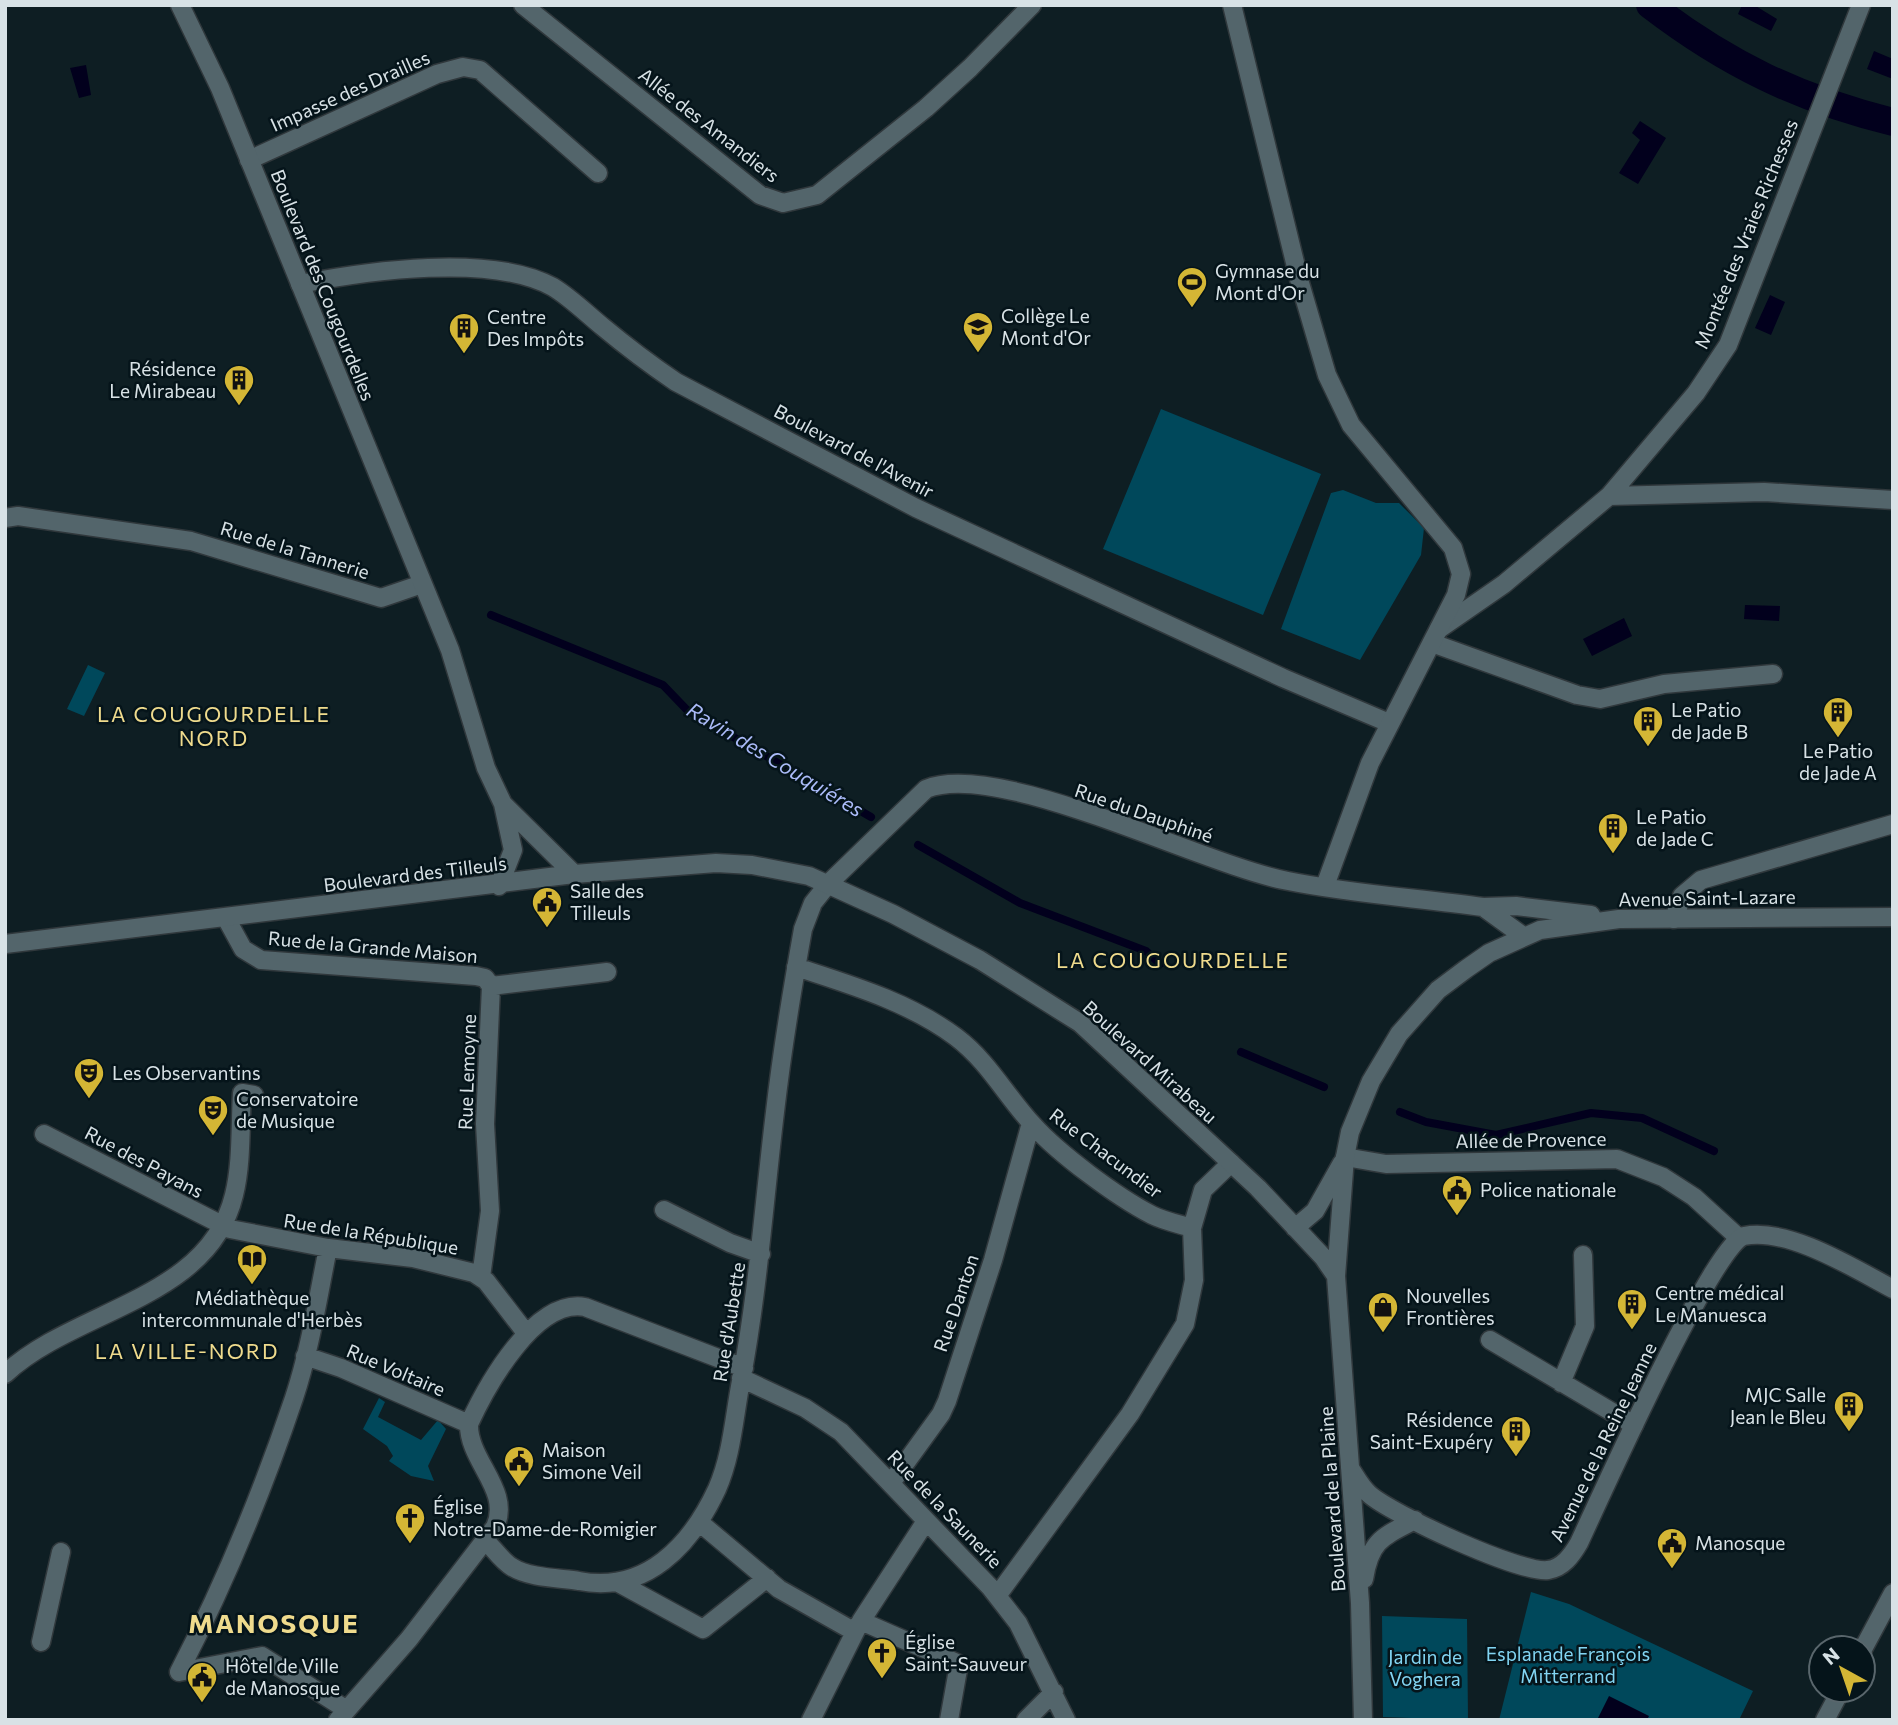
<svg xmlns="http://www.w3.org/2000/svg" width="1898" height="1725" font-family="Commissioner,sans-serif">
<rect width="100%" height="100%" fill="#0e1e23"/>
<path fill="#00485b" d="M1161,409L1321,474L1263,615L1103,549Z
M1343,490L1376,503H1399L1424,528L1421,555L1360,660L1281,629L1331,493Z
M88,665L105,673L84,716L67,709Z
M379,1398L385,1402L378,1417L421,1440L438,1420L446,1429L428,1466L434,1481L411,1476L389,1461L393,1456L387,1446L363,1429Z
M1531,1592L1569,1604L1753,1691L1739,1720H1499Z
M1382,1616L1467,1619L1468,1720L1383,1717Z"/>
<path fill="#02001d" d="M1742,5H1754L1777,19L1771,31L1738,14Z
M1874,51L1893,59V79L1867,69Z
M86,65L91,95L79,98L70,68Z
M1640,121L1666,138L1638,184L1619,173L1640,140L1632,133Z
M1770,295L1785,302L1771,335L1755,328Z
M1745,605L1780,606L1779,621L1744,619Z
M1624,618L1632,636L1592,656L1583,639Z
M1609,1696L1649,1716L1647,1720H1597Z"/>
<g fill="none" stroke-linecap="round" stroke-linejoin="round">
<path stroke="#02001d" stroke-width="8" d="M491,615L663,685L687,710L871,817
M918,845L1020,903L1146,951L1160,964
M1241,1052L1324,1087
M1400,1112L1426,1122L1496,1135L1591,1113L1642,1118L1714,1151"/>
<path stroke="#02001d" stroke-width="28" d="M1650,5C1727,64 1799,99 1893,122"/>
<g stroke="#30383c" stroke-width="21">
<path id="minor" d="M523,5L760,195L783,203L817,195L926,108L970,68L1032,5
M249,160L437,74L463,67L480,70L598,173
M300,284C367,271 491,253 553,287C571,298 587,314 603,327C627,347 651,365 676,382L916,508L1283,678L1389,723
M1609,496L1764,492L1893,500
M5,518L18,516L191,541L381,598L422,584
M1439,629L1504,584L1609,496L1696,393L1728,345L1861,5
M1432,643L1577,695L1600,699L1664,684L1773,674
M226,918L243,949L261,960L476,976L485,978L491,986
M1674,919L1682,896L1701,880L1893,824
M796,967C851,985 909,1002 956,1037C989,1062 1006,1096 1033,1125C1059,1154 1117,1197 1152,1215C1164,1221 1179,1224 1192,1228L1203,1190L1231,1163
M44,1134L230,1229L328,1248L413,1258L474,1273L486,1281L526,1333
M1345,1157L1386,1164L1617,1159L1663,1177L1694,1197L1739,1238
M664,1210L730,1243L761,1254
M481,1277L490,1211L485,1124L491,986L607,972
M1490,1340L1634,1425
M305,1356L341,1368L469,1424
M5,1374C74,1309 209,1300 234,1195C242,1163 240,1126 242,1093L254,1095
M741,1378L805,1408L841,1432L990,1587L1018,1623L1066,1720
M1561,1383L1585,1326L1583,1255
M891,1483L941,1414L947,1401L993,1260L1031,1123
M926,1521L861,1621L959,1664L949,1720
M699,1522L779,1589L855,1632
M486,1541C494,1549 502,1561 512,1567C529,1578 560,1578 579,1581C646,1594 691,1545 717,1489C732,1455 734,1417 741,1381C758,1292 764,1202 775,1112C782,1051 792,990 803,929L813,903L829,883
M617,1582L703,1629L767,1578
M997,1596L1130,1414L1185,1324L1194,1280L1192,1228
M41,1642L61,1552
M1863,1649L1893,1593
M179,1672C225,1583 262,1493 294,1398C310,1350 318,1297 328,1248
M179,1672L262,1656L347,1710
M338,1720L409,1639L495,1527C512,1490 468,1461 469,1424C487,1385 535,1298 585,1307L744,1368
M811,1720L859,1624
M1026,1720L1054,1692
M1825,1720L1841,1690"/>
</g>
<g stroke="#30383c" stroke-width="21">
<path id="tertiary" d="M180,5L220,88L450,650L486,768L503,804L513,850L499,886
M1232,5L1300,283L1327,375L1351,425L1453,548L1461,574L1456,595L1370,763L1325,886
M503,804L574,874
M829,883L926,789C999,759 1202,865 1288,881C1352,894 1419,898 1483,907L1516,906L1591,915
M1483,907L1523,936
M5,944L574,874L716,863L752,865L809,876L893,914L980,960L1080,1023L1258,1188L1323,1257L1336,1276
M1295,1228L1315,1211L1342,1163
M1350,1468C1356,1477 1361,1487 1369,1494C1391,1514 1521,1574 1548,1570C1563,1568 1572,1555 1579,1543C1599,1500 1714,1243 1744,1236C1789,1227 1855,1269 1893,1289
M1364,1579C1370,1541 1382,1537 1415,1520
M1363,1720L1360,1603L1336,1276L1345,1157L1350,1132L1371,1081L1399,1034L1438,990L1466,969L1489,953L1540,930L1619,919L1893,917"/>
</g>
<use href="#minor" stroke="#53656b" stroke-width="18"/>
<use href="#tertiary" stroke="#53656b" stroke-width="18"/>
</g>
<defs>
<g id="stadium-pin" transform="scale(1.575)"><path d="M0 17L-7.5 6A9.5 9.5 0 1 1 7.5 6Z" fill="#d4b635" stroke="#05141a"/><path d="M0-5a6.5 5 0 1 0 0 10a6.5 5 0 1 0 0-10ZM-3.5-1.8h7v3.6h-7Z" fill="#111"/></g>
<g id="school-pin" transform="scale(1.575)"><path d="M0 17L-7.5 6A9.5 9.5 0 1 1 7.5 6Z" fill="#d4b635" stroke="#05141a"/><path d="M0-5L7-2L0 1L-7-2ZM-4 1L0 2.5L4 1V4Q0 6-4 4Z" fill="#111"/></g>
<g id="building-pin" transform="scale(1.575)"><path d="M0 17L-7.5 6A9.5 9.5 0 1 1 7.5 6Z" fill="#d4b635" stroke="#05141a"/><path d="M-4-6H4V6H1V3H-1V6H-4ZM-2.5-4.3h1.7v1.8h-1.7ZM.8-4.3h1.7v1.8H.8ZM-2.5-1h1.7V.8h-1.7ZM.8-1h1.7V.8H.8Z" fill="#111"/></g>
<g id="civic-pin" transform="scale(1.575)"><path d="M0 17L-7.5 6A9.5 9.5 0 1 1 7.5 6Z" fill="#d4b635" stroke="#05141a"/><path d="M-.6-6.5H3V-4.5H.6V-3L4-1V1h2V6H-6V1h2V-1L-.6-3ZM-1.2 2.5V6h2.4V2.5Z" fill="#111"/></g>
<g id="theatre-pin" transform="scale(1.575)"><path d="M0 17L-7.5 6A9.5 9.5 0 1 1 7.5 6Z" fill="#d4b635" stroke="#05141a"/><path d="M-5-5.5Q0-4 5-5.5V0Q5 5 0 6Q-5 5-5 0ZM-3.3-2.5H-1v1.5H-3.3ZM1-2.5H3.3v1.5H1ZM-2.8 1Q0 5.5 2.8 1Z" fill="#111"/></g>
<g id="library-pin" transform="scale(1.575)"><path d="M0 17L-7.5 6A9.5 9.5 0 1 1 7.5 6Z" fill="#d4b635" stroke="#05141a"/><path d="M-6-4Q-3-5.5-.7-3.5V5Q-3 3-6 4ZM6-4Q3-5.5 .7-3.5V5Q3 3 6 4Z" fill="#111"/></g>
<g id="shop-pin" transform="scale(1.575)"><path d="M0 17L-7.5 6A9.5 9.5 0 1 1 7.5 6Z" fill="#d4b635" stroke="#05141a"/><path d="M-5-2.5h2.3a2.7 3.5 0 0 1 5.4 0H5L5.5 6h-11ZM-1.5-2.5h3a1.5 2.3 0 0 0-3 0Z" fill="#111"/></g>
<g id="church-pin" transform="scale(1.575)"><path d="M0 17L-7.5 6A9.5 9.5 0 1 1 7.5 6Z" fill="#d4b635" stroke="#05141a"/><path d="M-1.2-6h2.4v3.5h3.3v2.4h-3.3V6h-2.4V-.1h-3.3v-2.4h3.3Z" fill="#111"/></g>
</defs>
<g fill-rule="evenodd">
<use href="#stadium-pin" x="1192" y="282"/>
<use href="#school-pin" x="978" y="327"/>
<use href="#building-pin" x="464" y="328"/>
<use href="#building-pin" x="239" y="380"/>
<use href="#building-pin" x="1838" y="712"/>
<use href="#building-pin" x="1648" y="721"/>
<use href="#building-pin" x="1613" y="828"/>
<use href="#civic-pin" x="547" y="902"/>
<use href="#theatre-pin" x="89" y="1073"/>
<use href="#theatre-pin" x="213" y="1110"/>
<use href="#civic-pin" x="1457" y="1190"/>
<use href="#library-pin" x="252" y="1259"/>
<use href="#building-pin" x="1632" y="1304"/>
<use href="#shop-pin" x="1383" y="1307"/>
<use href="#building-pin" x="1849" y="1406"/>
<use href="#building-pin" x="1516" y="1431"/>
<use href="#civic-pin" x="519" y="1461"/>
<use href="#church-pin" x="410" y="1518"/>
<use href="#civic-pin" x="1672" y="1543"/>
<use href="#church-pin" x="882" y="1653"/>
<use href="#civic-pin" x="202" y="1677"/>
</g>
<g text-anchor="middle" stroke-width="5" stroke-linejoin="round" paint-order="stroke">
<g font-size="19" fill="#d8e2e6" stroke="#05141a">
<text transform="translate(350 91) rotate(-24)" y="7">Impasse des Drailles</text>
<text transform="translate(709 125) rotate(38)" y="7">Allée des Amandiers</text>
<text transform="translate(1746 234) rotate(-68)" y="7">Montée des Vraies Richesses</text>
<text transform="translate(323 285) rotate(68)" y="7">Boulevard des Cougourdelles</text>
<text transform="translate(854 451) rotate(28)" y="7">Boulevard de l'Avenir</text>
<text transform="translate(295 550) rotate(17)" y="7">Rue de la Tannerie</text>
<text transform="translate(1144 813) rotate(19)" y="7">Rue du Dauphiné</text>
<text transform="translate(415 874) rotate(-7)" y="7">Boulevard des Tilleuls</text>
<text transform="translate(1707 898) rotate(-1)" y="7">Avenue Saint-Lazare</text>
<text transform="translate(373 947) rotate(5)" y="7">Rue de la Grande Maison</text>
<text transform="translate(1150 1062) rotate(42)" y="7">Boulevard Mirabeau</text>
<text transform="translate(467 1072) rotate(-88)" y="7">Rue Lemoyne</text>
<text transform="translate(1531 1140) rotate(-1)" y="7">Allée de Provence</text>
<text transform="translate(1106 1153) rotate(37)" y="7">Rue Chacundier</text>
<text transform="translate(144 1162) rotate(28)" y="7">Rue des Payans</text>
<text transform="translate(371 1234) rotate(9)" y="7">Rue de la République</text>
<text transform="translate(956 1303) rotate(-71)" y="7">Rue Danton</text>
<text transform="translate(729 1322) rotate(-81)" y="7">Rue d'Aubette</text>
<text transform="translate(396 1370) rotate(23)" y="7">Rue Voltaire</text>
<text transform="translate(1603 1442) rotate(-64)" y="7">Avenue de la Reine Jeanne</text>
<text transform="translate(1332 1499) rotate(-94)" y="7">Boulevard de la Plaine</text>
<text transform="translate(945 1509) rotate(46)" y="7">Rue de la Saunerie</text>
</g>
<g font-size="19" fill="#d8e2e6" stroke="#05141a" text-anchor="start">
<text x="1215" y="278">Gymnase du<tspan x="1215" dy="22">Mont d'Or</tspan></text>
<text x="1001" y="323">Collège Le<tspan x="1001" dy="22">Mont d'Or</tspan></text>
<text x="487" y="324">Centre<tspan x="487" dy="22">Des Impôts</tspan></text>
<text x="216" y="376" text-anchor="end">Résidence<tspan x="216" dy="22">Le Mirabeau</tspan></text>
<text x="1671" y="717">Le Patio<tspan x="1671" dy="22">de Jade B</tspan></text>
<text x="1838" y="758" text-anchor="middle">Le Patio<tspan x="1838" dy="22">de Jade A</tspan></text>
<text x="1636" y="824">Le Patio<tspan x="1636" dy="22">de Jade C</tspan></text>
<text x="570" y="898">Salle des<tspan x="570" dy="22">Tilleuls</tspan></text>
<text x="112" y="1080">Les Observantins</text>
<text x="236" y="1106">Conservatoire<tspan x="236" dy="22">de Musique</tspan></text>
<text x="1480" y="1197">Police nationale</text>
<text x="1655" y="1300">Centre médical<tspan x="1655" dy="22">Le Manuesca</tspan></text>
<text x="1406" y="1303">Nouvelles<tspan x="1406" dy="22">Frontières</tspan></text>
<text x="252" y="1305" text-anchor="middle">Médiathèque<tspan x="252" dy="22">intercommunale d'Herbès</tspan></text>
<text x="1826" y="1402" text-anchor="end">MJC Salle<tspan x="1826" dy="22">Jean le Bleu</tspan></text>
<text x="1493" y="1427" text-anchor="end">Résidence<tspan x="1493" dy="22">Saint-Exupéry</tspan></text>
<text x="542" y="1457">Maison<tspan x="542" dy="22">Simone Veil</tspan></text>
<text x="433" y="1514">Église<tspan x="433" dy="22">Notre-Dame-de-Romigier</tspan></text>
<text x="1695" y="1550">Manosque</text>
<text x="905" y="1649">Église<tspan x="905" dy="22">Saint-Sauveur</tspan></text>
<text x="225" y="1673">Hôtel de Ville<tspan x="225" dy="22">de Manosque</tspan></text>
</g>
<g font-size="19" fill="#82d5f3" stroke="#05141a">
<text x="1568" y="1661">Esplanade François<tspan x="1568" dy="22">Mitterrand</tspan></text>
<text x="1425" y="1664">Jardin de<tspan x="1425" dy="22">Voghera</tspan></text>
</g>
<g font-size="21" letter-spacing="2" fill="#efdb8d" stroke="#05141a">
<text x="214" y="722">LA COUGOURDELLE<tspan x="214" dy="24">NORD</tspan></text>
<text x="1173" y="968">LA COUGOURDELLE</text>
<text x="187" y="1359">LA VILLE-NORD</text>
</g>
<g font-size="21" font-style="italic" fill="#abbbf9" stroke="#05141a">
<text transform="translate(775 760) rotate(31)" y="7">Ravin des Couquiéres</text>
</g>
<g font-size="26" font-weight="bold" letter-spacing="2" fill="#efdb8d" stroke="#05141a">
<text x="274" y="1633">MANOSQUE</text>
</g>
</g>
<rect width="1898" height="1725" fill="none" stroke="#d8e2e6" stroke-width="14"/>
<g transform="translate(1842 1669) rotate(320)"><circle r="33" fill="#05141a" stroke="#59666c" stroke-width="2"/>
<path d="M0-5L12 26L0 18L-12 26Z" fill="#d4b635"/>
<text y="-10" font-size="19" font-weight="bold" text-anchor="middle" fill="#d8e2e6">N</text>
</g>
</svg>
